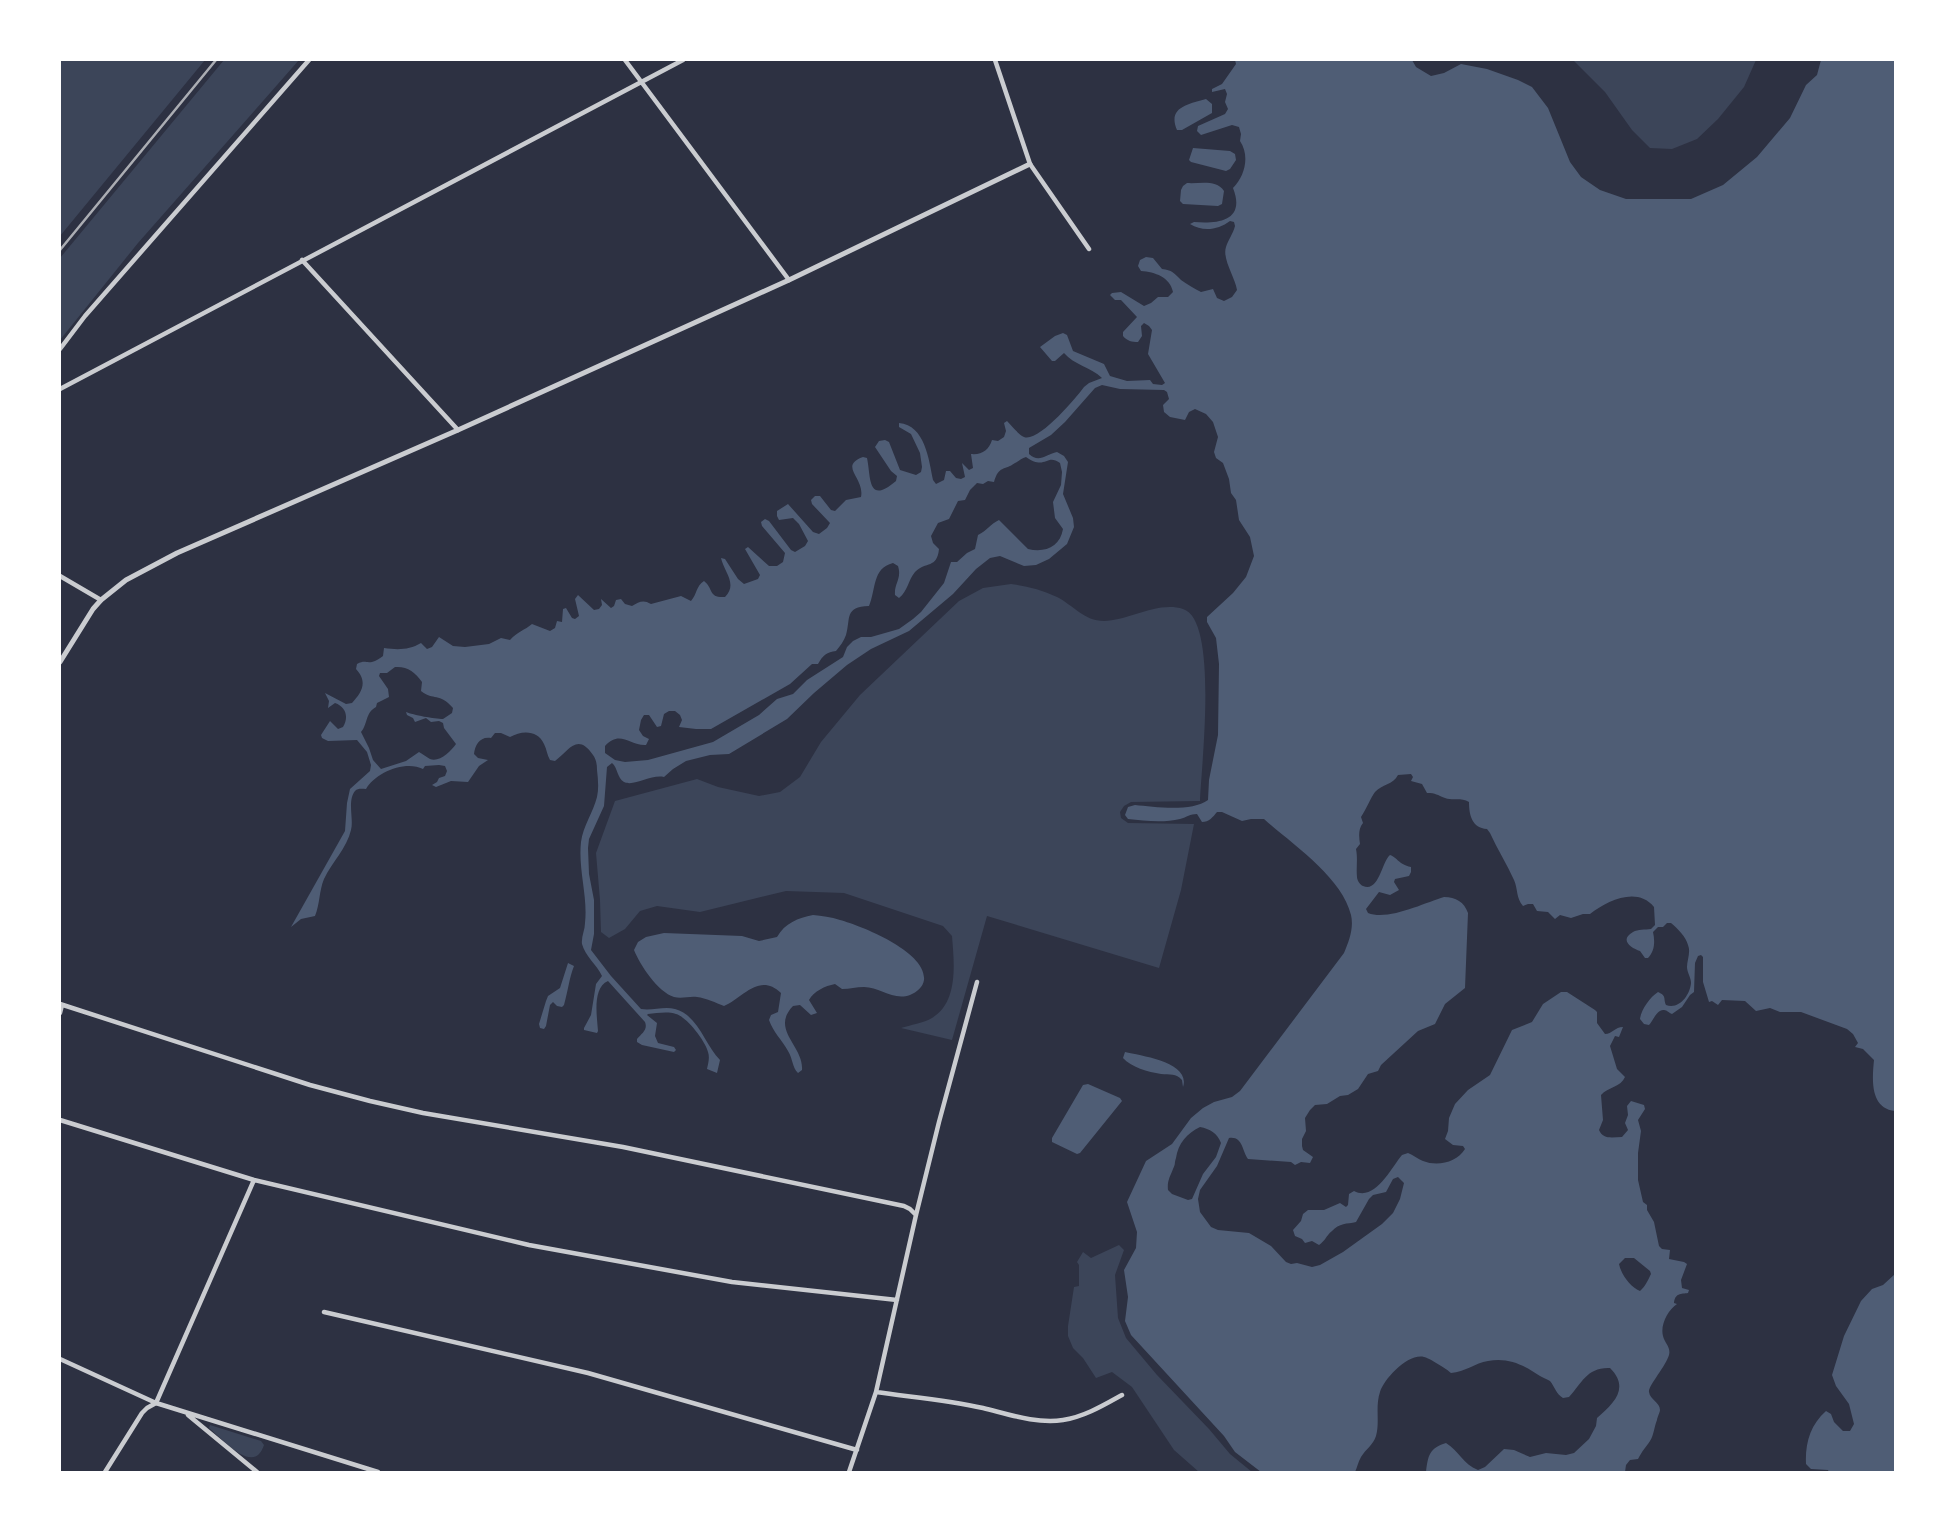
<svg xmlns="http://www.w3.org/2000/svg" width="1955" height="1532" font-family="'DM Sans',sans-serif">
<rect width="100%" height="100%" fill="#2d3142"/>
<path fill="#3c4559" d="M60,60H205L60,236Z
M224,60H299L138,243L60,340V258Z
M1573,60H1756L1744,87L1718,119L1697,139L1672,149L1650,148L1632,130L1605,92Z
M1011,584C1027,586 1042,590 1057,597C1073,605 1084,621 1104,621C1128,621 1157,601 1183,609C1219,620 1201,768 1200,801L1131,802L1124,806L1120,812L1121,818L1128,823L1194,824L1181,890L1159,968L987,916L952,1040L901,1028C910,1025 924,1023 932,1018C959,1002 954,962 952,936L943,926L844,893L786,891L700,912L657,906L640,911L625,929L609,938L601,932L600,900L596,853L615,801L697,779L718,787L759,796L780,792L800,777L821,742L860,695L959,601L983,588Z
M1119,1245L1124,1250L1115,1275L1118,1318L1126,1338L1157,1375L1209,1429L1230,1454L1252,1472H1199L1174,1450L1132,1387L1112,1372L1096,1378L1083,1358L1073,1348L1068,1336V1326L1074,1287L1079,1286V1265L1077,1262L1083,1252L1091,1258Z
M210,1425L261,1441L264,1445C254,1476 224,1440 209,1428Z"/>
<path fill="#4f5d75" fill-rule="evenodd" d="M1235,60H1412L1416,67L1431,76L1444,73L1461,64L1487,69L1518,80L1532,87L1548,108L1570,162L1581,177L1600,190L1626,199H1691L1723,185L1757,157L1790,118L1806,85L1817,75L1821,60H1895V1111C1870,1108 1872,1080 1874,1060L1863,1049L1855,1047L1858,1043L1853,1034L1847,1029L1801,1012H1780L1770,1008L1756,1011L1745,1001L1722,1000L1718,1005L1712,1001L1709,1002L1703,982V957L1701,955L1698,956L1695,963L1694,992L1690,995L1682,1007L1672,1014C1669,1013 1667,1010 1664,1010C1657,1009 1653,1021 1649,1025L1644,1024L1640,1019C1641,1010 1650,997 1658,992C1667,996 1663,998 1666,1005C1679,1010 1690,995 1691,983C1691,978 1687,972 1687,967C1687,960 1691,952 1688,945C1686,937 1678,929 1671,923H1667L1663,927H1658L1653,932C1655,941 1655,951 1648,958H1645L1640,951C1631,948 1619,940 1633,932C1638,929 1645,930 1651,929L1655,925L1654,907C1637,886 1607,901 1590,914H1583L1571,918L1560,915L1555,919L1548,912L1537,911L1533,904H1528L1523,906C1516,898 1518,889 1514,880C1507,864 1497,849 1490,833L1487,829C1472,828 1469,815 1469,802C1461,797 1453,801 1445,798C1437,795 1436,793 1427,793L1422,784L1411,781L1413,777L1411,774L1398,775C1393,785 1382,784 1375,792C1371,797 1366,810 1361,817L1363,823C1358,829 1359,837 1360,844L1356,849C1358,859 1356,868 1357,877C1357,880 1360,885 1363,886C1379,893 1382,861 1390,855C1398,858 1398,864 1411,867V872L1409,876L1395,879L1394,882L1399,890L1390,895L1379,892L1366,909L1368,913C1388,921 1424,903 1444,897C1456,897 1464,902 1468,913L1465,988L1445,1004L1435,1024L1418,1031L1381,1065L1378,1071L1368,1074L1358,1089L1348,1095L1340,1096L1327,1104L1315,1105L1310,1110L1305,1118L1306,1131L1302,1139V1146L1303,1150L1313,1157L1310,1163L1301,1162L1295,1165L1291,1162L1248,1159C1242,1151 1243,1136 1229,1138L1217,1166L1200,1190L1198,1199L1200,1212L1211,1227L1218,1230L1249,1233L1271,1246L1286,1262L1291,1264L1297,1263L1312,1267L1320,1265L1343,1252L1382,1224L1393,1213L1400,1199L1404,1183L1398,1177L1393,1179L1386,1192L1373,1195L1369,1199L1356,1222C1347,1224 1339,1223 1332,1231C1326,1236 1325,1241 1319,1245L1312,1241L1305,1243L1302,1239L1295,1236L1293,1230L1301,1221L1303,1214L1308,1210H1324L1340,1203L1346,1207L1348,1205L1349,1194L1354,1191C1375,1202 1391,1168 1402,1155L1408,1153C1413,1155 1418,1159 1423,1161C1438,1167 1457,1162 1465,1149L1463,1146L1453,1145L1445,1139L1448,1131L1449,1118L1455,1104L1468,1090L1490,1075L1512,1030L1532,1022L1543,1004L1561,992H1567L1595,1010L1597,1012V1023L1605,1034C1612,1034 1615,1027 1623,1027L1619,1037L1615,1036L1610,1046L1617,1069L1625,1077C1621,1087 1608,1087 1601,1095L1603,1120L1599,1130C1603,1140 1613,1137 1622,1137L1628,1130L1625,1123L1628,1115L1627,1106L1631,1101L1644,1105L1645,1109L1638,1120L1641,1131L1638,1153V1180L1643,1202L1647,1205V1210L1654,1222L1659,1246L1662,1249L1670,1250L1669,1259L1684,1262L1687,1264L1681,1280L1682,1288L1689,1290L1688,1293C1681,1294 1675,1293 1674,1303L1677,1304C1668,1310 1660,1325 1663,1336C1665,1344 1671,1347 1669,1355C1666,1366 1648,1386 1649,1392C1650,1400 1660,1402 1660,1410C1660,1412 1657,1418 1657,1420C1654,1427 1654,1435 1650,1441C1646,1447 1642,1451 1638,1459L1630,1460L1626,1465L1625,1472H1426C1428,1456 1429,1448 1446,1443C1459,1451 1463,1464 1478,1470L1485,1467L1504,1449L1514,1450L1530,1457L1546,1453L1566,1455L1574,1453L1589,1439L1596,1426L1597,1418C1614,1403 1630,1388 1610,1368C1587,1367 1582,1383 1569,1397L1563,1398C1556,1394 1555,1387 1550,1381C1547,1379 1543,1378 1540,1376C1524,1365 1508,1357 1488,1361C1475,1363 1465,1372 1451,1373C1447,1369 1429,1358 1424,1357C1408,1353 1384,1379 1380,1392C1375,1407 1380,1422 1376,1436C1373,1445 1366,1449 1361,1457C1358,1462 1357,1468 1355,1472H1261L1235,1452L1224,1436L1131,1335L1125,1321L1128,1297L1124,1270L1136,1248L1137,1232L1127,1202L1146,1161L1172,1144L1191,1118L1203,1108L1214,1102L1232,1097L1240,1091L1344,953C1349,941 1354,928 1351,915C1342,877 1292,844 1264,819H1251L1242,821L1222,812H1217C1213,817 1209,822 1202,822L1197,814C1190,814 1187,817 1180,819C1164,823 1145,821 1128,819L1125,815L1128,807L1135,805C1155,807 1192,812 1208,800L1209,780L1218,735L1219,664L1216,638L1207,622V617L1233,593L1246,577L1254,556L1250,537L1239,520L1236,500L1231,493L1229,479L1223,463L1216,458L1214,452L1218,437L1213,422L1206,414L1195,409L1189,412L1185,420L1170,417L1164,412L1163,405L1169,399L1167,392L1164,390L1120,389L1102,385L1095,388L1065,422L1051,435L1029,448V454C1039,463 1045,455 1057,452L1064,456L1068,462L1063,494L1073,518L1074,527L1067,544L1049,559L1036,565L1024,566L1000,556L990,558L976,569L953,594L909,631L871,649L847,665L814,693L787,719L729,754L710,755L686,761L673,769L664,777C651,774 634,787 624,782C617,778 618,768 612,763L607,767L604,806L589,839L588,848L589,874L594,900V934L591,950L611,976L641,1009C652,1011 664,1006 675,1009C698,1015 705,1045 720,1060L717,1073L707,1069C708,1064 710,1058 708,1052C706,1042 687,1017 676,1014C668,1011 657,1013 648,1014L647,1015L657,1023L655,1036L658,1043L674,1047L676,1050L674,1052L642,1045L637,1042V1039C642,1033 648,1030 645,1022L608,981C592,988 597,1016 598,1031L597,1033L584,1030V1028L591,1015L596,984L602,976C597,965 585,956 582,944C581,937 585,930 585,923C588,896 578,870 581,842C583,826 593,813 597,797C599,788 598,779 597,770C597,764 596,759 593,755C577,732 569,751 555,761L550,760C547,755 547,750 544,744C538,730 522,730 510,737L501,733H495L491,738C480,736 475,745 474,754L478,758L488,760L479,766L468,782L451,781L436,787L432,785L437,782L439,778L445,776L447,771L445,766L439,765L425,766L423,769C405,760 375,773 366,789C362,789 358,788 355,791C347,801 354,819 351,830C347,848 332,862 324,879C319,891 320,904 315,916L301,919L291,927L345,831L347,803L350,789L370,771L371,765L367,752L357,740L328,741L322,738L321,735L330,721L338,729L343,727C349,717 346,707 335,703L328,708L329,701L325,693L346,704L352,703C362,692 368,682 356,669L357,664C365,660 365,663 372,662C376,661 380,658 383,656L384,648C398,650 409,650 421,643L427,649L432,647L439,637L453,646L465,647L489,644L501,638L510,640C517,632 525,630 532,624L550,631L555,628L557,621L562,622L563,609L566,608L572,618L575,619L579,616L575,599L578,595L594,610L599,609L602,605L601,599L611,608L614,606L616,600L621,599L625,604L632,606C639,602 643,599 651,604L681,596L691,601C697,594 696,586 704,581C714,589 708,598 725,597C738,584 724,572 721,558L725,559L738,579L744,584L758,579L760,575L745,549L748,547L769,566H777L783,562L785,553L762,526L761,522L765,519L769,521L791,550L795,552L805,546L808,541L799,524L793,518L779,520L777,516V511L788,504L813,532L819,534L827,528L830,523L812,504L811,500L815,496H820L831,510L835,511L846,500L861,497C865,478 838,466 863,457L867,458C871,476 867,506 896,481L897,476L891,471L875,447L879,441L885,440L889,442L900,470L916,475L921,472L922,467L920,453L911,434L899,427V423C925,425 929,460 933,480L936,484L944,480L946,471H950L956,478L961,479L965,477L962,463L969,470L973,468L971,454C982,455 989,450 992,440L998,441L1004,437L1006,431L1004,423L1007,421C1012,426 1018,434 1024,437C1038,443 1076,398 1084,387L1089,383L1102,378C1091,367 1074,365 1064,353L1055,361H1052L1040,347L1055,336L1063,333L1067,335L1073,351L1104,364L1110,376L1127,381L1150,380L1153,384L1162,385L1165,383L1148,354L1152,330L1149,326L1144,323L1141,326L1142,336L1138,342C1132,342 1127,341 1123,336V332L1137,317L1121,300H1115L1110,295L1112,293L1121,292L1144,306L1151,303L1158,297H1168L1173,292C1170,277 1155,272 1141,271L1138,266L1140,260L1146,257L1153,258L1162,269C1172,270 1174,273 1181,280C1187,284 1195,289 1201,292L1213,289L1217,298L1224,301L1232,297L1237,290C1235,277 1222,259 1226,247C1228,240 1233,234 1235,226L1234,222L1230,221C1218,230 1203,232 1190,224L1194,222C1218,224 1246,221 1233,188C1245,176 1250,156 1240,141L1241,134L1239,127L1232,125L1201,135L1197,131L1198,126L1225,114L1228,109L1225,102L1227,94L1225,89L1212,92V89L1222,84L1236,64ZM1026,457C1046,471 1046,453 1060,463L1062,472L1061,485L1053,502L1055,518L1063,529C1060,547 1045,553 1028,549L999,520C990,524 987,531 978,535L975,549L967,553L957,562H951L944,583L921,612L913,619L899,629L871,637H861L853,641L847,647L843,657L807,680L793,694L777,699L759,715L713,742L648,760L625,762L615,760L605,753V746C620,729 630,746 646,745L649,739L643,736L639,730L641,720L644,715H649L657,727L661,726L664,714L669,711H675L680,715L682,720L679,727L696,729H711L790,684L812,664H818C823,655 827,652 836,651C840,646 844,641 846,635C851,618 844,607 869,606C876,590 872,568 893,563L898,566C902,579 894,583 895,595L899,598C908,591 908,580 915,572C926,561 937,569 939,549L933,543L931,536L938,523L949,519L958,501L965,500L970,490L977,483L983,484L988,481L994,482C999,465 1004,471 1015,463C1019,461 1022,458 1026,457ZM395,667C407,666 415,672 422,682L421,691C434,701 439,692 453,708L452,713L443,719C435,719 413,715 406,712L407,715L413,718L415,722L426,718L431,722L439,721L443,723L444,728L456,744C451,751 439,763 430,759C426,757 423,754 419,752L406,761L381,769L373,760L369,748L361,732C368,724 365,713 376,707L377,703L389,697L388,689L379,676L380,673H387ZM1200,1127C1210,1129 1217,1133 1221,1143L1216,1157L1203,1174L1192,1199L1188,1200L1172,1194L1168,1190C1167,1181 1170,1177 1173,1169C1176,1163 1174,1164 1176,1158C1178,1144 1187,1133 1200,1127ZM1625,1258H1634L1650,1271L1651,1274C1648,1280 1645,1287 1640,1291C1630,1287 1621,1274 1619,1264Z
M1206,99L1212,104V113L1182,130H1177C1167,107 1189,104 1206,99Z
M1193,148L1230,151L1235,154L1236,160L1230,169L1226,171L1191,162L1189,160Z
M1187,183C1200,184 1216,179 1224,191L1222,204L1218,206L1183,204L1180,201L1181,190L1183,186Z
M813,915C822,916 831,917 840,920C862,926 927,952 924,980C923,987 917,992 910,995C893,1001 880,987 864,987C856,987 850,989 842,989L835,984C825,986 814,991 809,1000L817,1013L811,1015L800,1005L793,1006C770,1030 804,1046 802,1070L798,1073C792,1067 793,1059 788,1051C782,1040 773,1032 769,1020L771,1015L778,1012L781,993C759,972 743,998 724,1006C716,1003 706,998 697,997C689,996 682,999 674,997C658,992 640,965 634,950L638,942L646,937L664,933L742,936L759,941L777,937C785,923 798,918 813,915Z
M568,963L574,966C569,979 568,991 564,1005L562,1007L557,1006L553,1002L550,1005L546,1026L544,1029L540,1028L539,1024L546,1001L548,996L560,988Z
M1125,1052C1142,1056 1191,1062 1183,1087L1182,1080C1176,1073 1170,1075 1161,1074C1148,1072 1131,1067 1123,1058Z
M1088,1084L1120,1098L1122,1101L1080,1153L1077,1154L1052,1142V1138L1083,1085Z
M1895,1274V1472H1829L1828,1470L1811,1469L1806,1464C1805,1444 1810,1425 1826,1411L1831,1414L1834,1422L1843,1431H1850L1854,1424L1849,1404L1836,1386L1832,1375L1844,1336L1861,1301L1872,1289L1883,1285Z"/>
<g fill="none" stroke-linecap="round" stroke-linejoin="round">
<path stroke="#caccd0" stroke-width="4.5" d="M625,60L789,280
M995,60L1030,164L1089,249
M302,260L458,430
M60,349L85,316L309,60
M60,389L683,60
M60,576L101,600
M60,1004L310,1085L370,1101L423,1113L623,1147L904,1206L910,1209L916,1215
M60,1013L62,1005
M60,1120L254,1180L529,1245L732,1282L897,1300
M324,1312L588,1373L857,1450
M60,1359L156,1403L378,1472
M876,1392C911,1397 948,1400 983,1408C1008,1414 1036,1424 1063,1420C1084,1417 1104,1405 1122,1395
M188,1415L257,1472
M105,1472L142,1413L147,1408L156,1403L254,1180
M849,1472L876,1392L916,1215L939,1122L977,982"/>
<path stroke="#caccd0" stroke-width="5" d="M60,662L93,609L101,600L126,580L177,553L458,430L789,280L1030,164"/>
<path stroke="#abadb3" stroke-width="2.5" d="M60,250L216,60"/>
</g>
<rect width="1955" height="1532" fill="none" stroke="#ffffff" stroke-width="122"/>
</svg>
